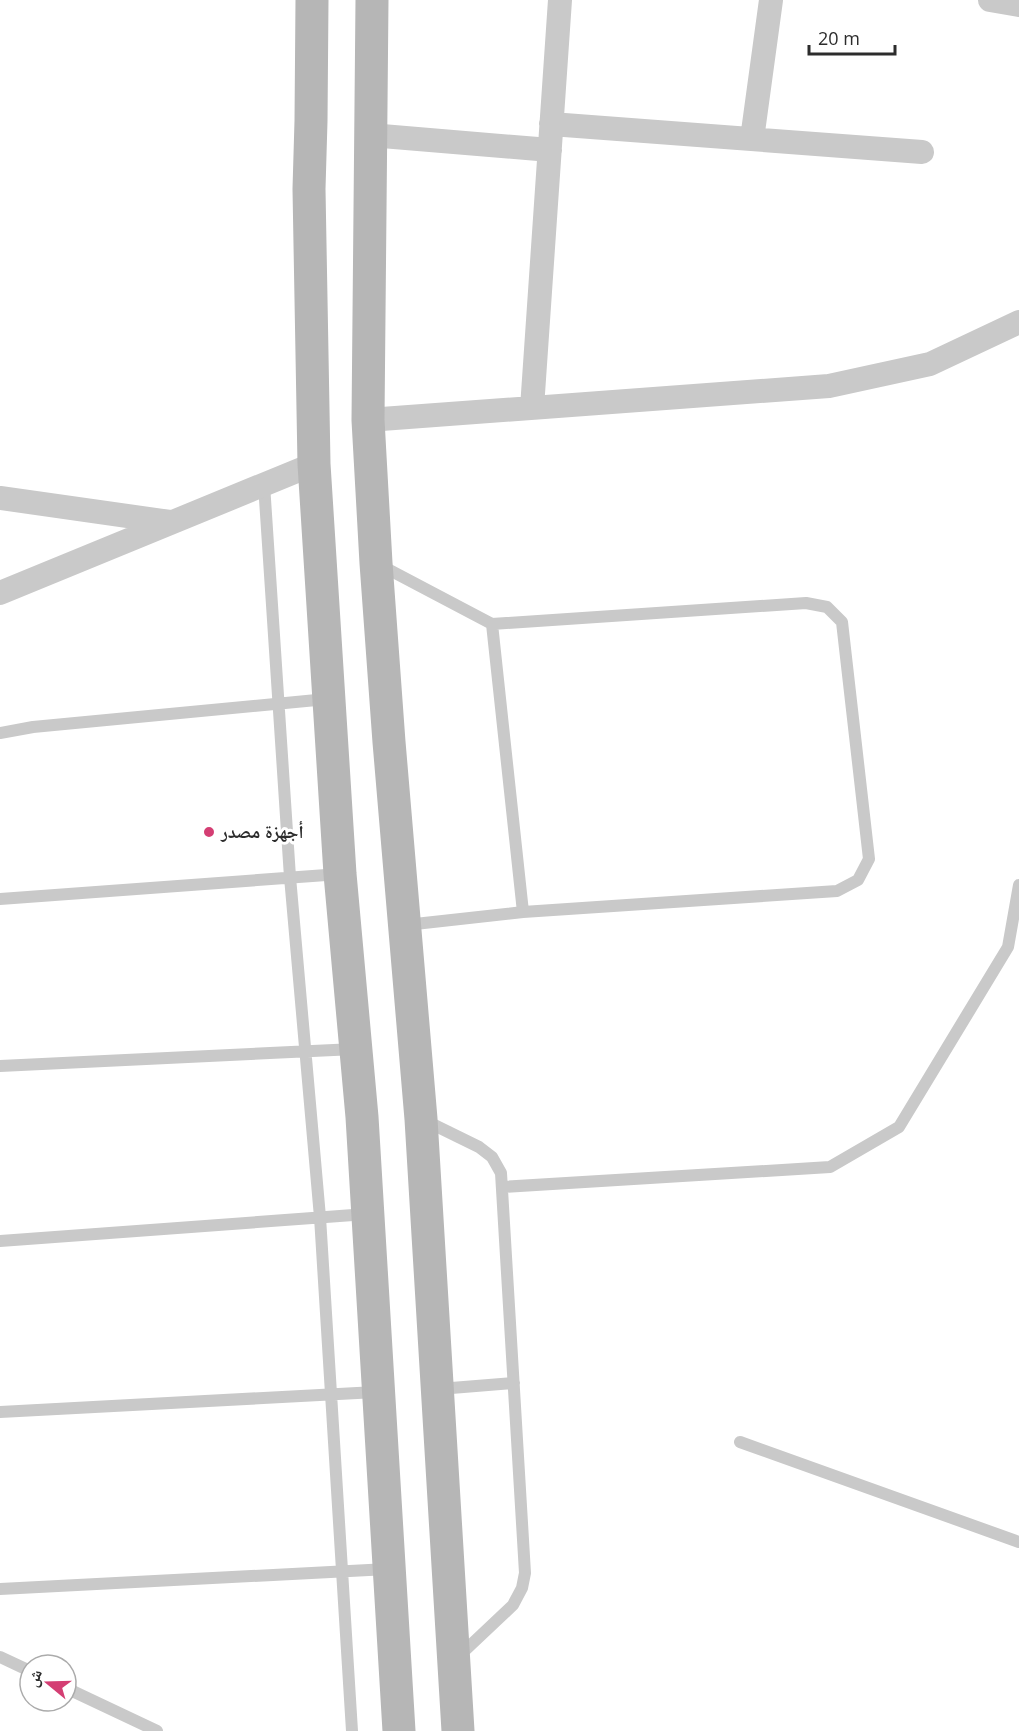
<svg xmlns="http://www.w3.org/2000/svg" width="1019" height="1731" font-family="'Open Sans','Noto Naskh Arabic',sans-serif">
<rect width="100%" height="100%" fill="#fff"/>
<g fill="none" stroke-linecap="round" stroke-linejoin="round">
<path stroke="#c9c9c9" stroke-width="12" d="M264,484L290,877L320,1217L352,1731
M380,565L492,624L523,912L406,925
M492,624L806,603L827,607L842,622L869,859L858,880L837,891L523,912
M0,733L33,727L327,699
M0,899L340,874
M0,1066L355,1049
M426,1121L479,1147L492,1157L501,1173L525,1573L522,1588L513,1605L459,1656
M502,1187L830,1167L899,1127L1008,947L1019,885
M0,1241L367,1214
M439,1389L514,1383
M0,1412L376,1392
M740,1442L1019,1542
M0,1589L388,1569
M0,1657L30,1671
M66,1688L157,1731"/>
<path stroke="#c9c9c9" stroke-width="24" d="M990,0L1019,5
M551,124L922,152
M370,135L550,150
M752,139L771,0
M532,408L560,0
M368,420L829,386L930,364L1019,322
M0,498L170,522
M0,593L314,464"/>
<path stroke="#b6b6b6" stroke-width="33" d="M312,0L311,121L309,189L314,464L340,874L362,1117L399,1731
M372,0L368,420L376,563L389,742L421,1119L458,1731"/>
</g>
<circle fill="#d43e73" stroke="#fff" stroke-width="2" cx="209" cy="832" r="6"/>
<g text-anchor="middle" stroke-width="6" stroke-linejoin="round" paint-order="stroke">
<g font-size="18" font-weight="bold" fill="#2c2c2c" stroke="#fff" text-anchor="start">
<text x="221" y="838">أجهزة مصدر</text>
</g>
</g>
<g transform="translate(48 1683) rotate(289)"><circle r="28" fill="#ffffff" stroke="#ababab" stroke-width="1.5"/>
<path d="M0-4.5L10 22L0 15L-10 22Z" fill="#d43e73"/>
<text y="-9" font-size="16" font-weight="bold" text-anchor="middle" fill="#2c2c2c">ش</text>
</g>
<path d="M809 45v9h86v-9" fill="none" stroke="#2c2c2c" stroke-width="3"/>
<text x="818" y="45" font-size="18" fill="#2c2c2c" stroke="#ffffff" stroke-width="4.5" paint-order="stroke">20 m</text>
</svg>
